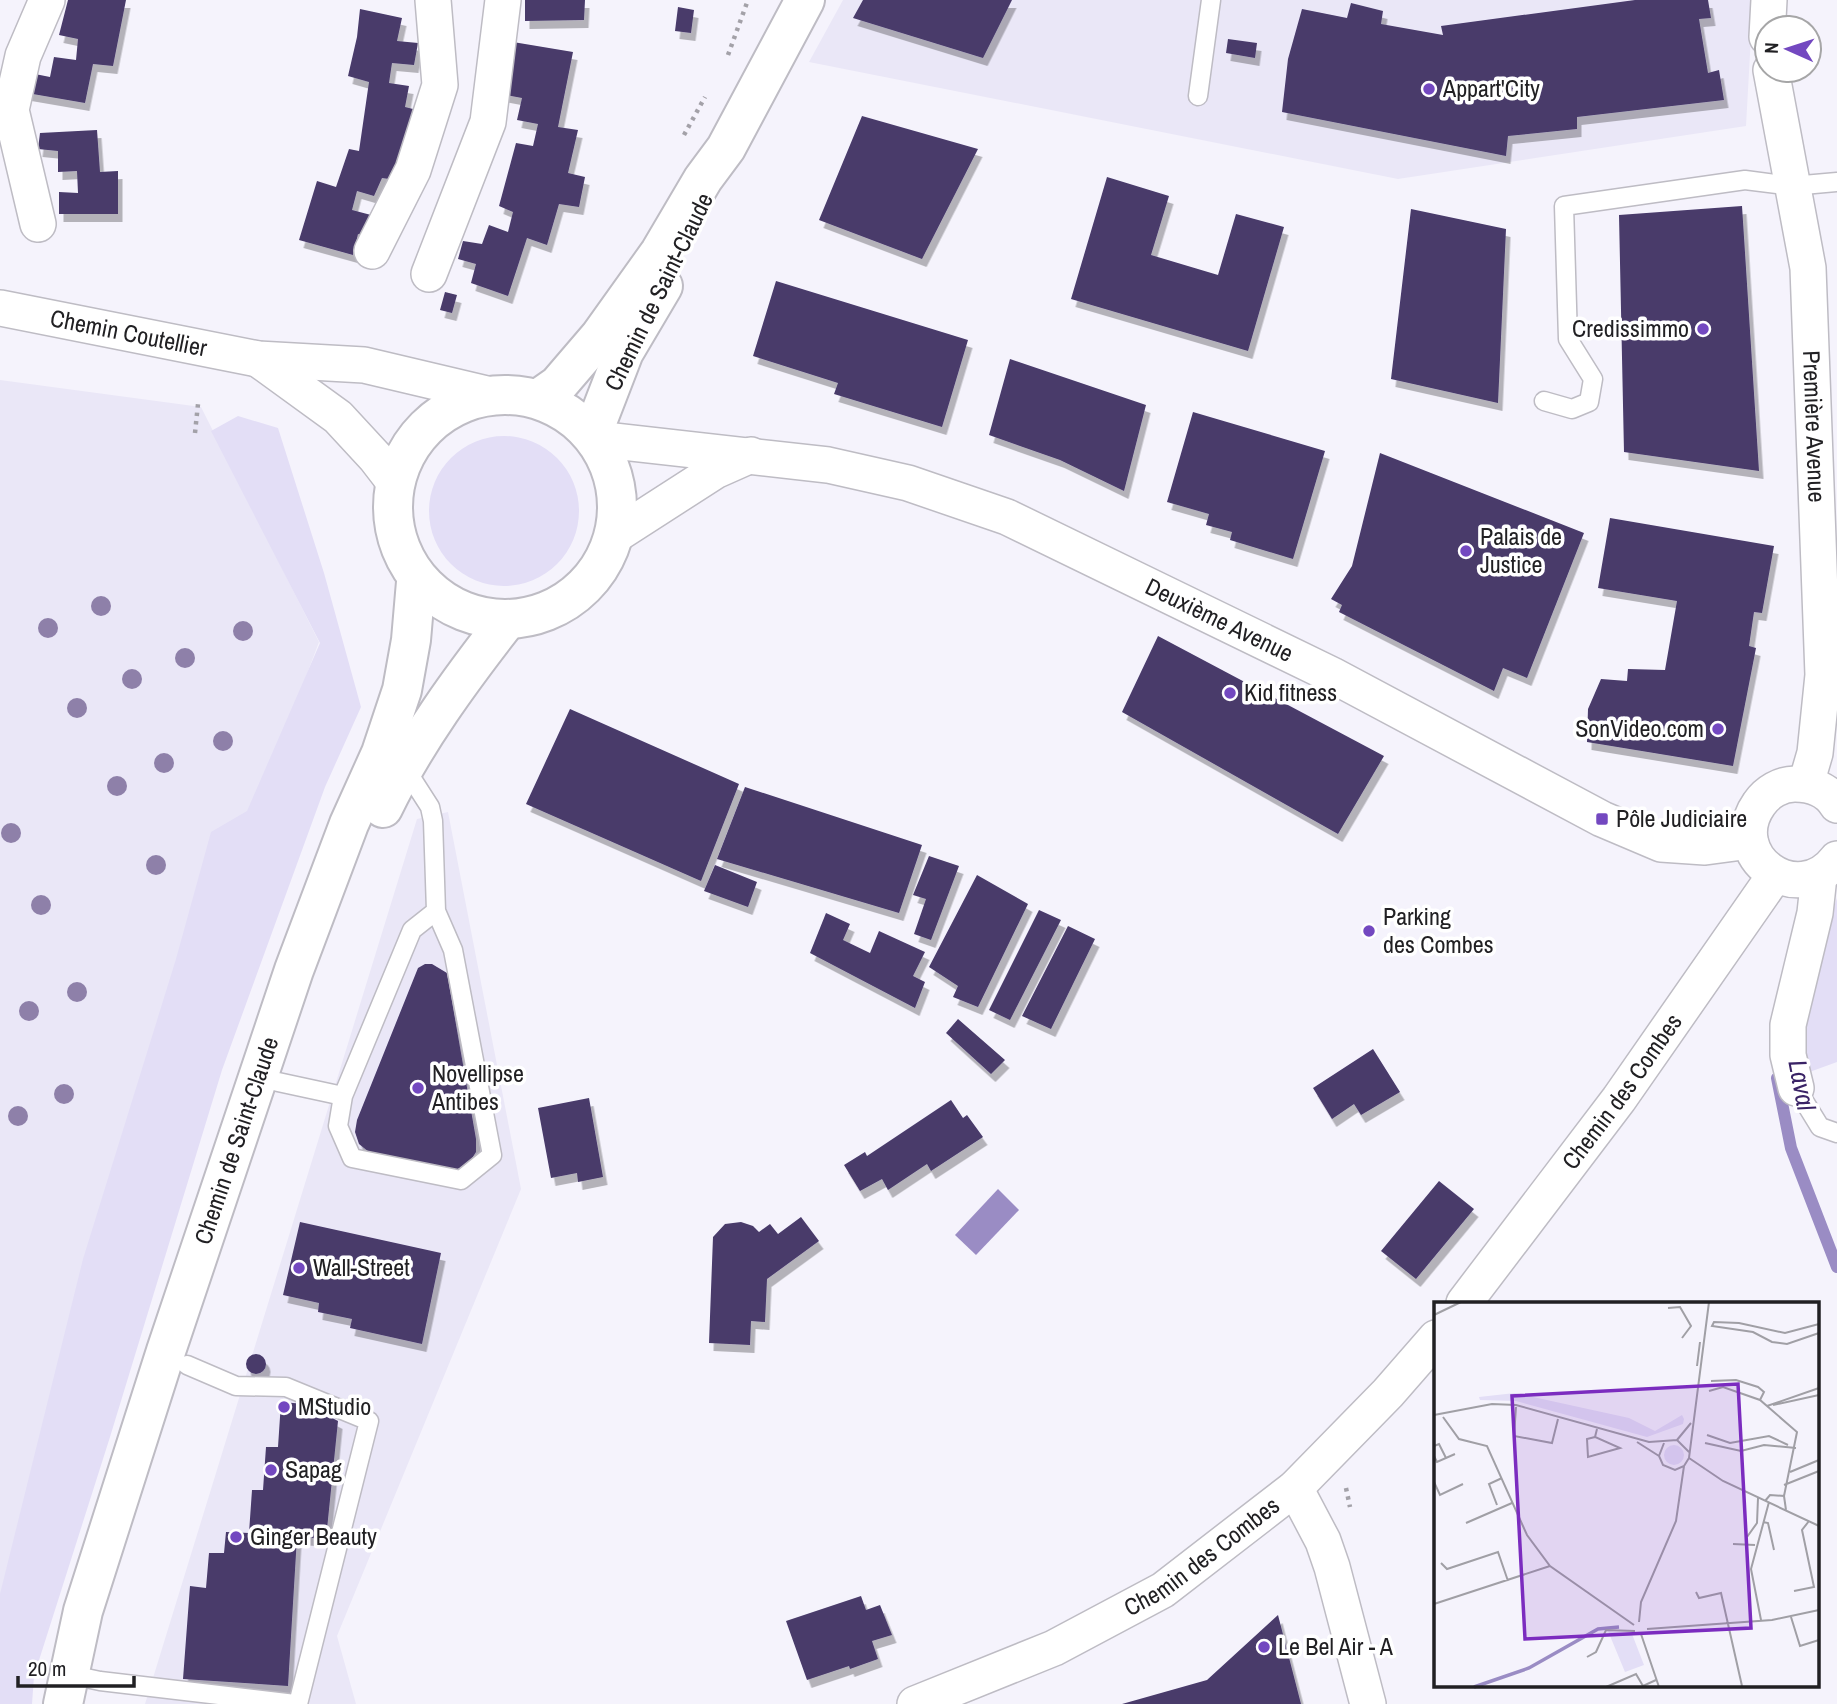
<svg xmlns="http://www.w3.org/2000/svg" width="1837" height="1704" font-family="'Archivo Narrow',sans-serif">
<defs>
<filter id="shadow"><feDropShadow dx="4.5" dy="8" stdDeviation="0" flood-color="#0004"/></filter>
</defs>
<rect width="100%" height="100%" fill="#f5f3fc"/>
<path fill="#eae7f7" d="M843,0H1753L1746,126L1398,179L809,62Z
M0,380L201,407L319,642L84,1265L0,1646Z
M448,812L521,1189L337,1636L356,1704H145L417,819Z"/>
<path fill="#e3def6" d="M238,416L278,428L324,573L361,707L325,787L222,1070L110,1437L34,1676L32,1704H0V1594L83,1259L176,959L211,832L247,811L320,643L211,431Z
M429 511a75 75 0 1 1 150 0a75 75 0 1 1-150 0Z
M1837,898V1062L1804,1074L1809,983Z"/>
<path fill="#9a8cc4" d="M998,1189L1019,1210L976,1255L955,1235Z"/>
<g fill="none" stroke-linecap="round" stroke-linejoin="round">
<path stroke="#9a8cc4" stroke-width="12" d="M1777,1078L1791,1148L1837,1267"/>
</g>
<path fill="#483a6b" filter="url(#shadow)" d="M68,0H126L113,66L93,64L85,103L27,93L30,73L50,77L54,57L76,60L78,39L59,35Z
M525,0H585L584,20L525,21Z
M863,0H1012L983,58L853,18Z
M1635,0H1708L1711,18L1699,19L1708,73L1719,70L1724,100L1577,117V129L1508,136L1506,156L1282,112L1288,59L1302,9L1347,18L1351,3L1383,11L1381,24L1443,35L1441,26Z
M678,7L694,10L691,33L675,31Z
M360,9L402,18L397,41L418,43L414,65L392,63L389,83L409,86L405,107L425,112L404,181L382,178L374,196L357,191L352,210L371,215L366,236L358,234L353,255L299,240L317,181L336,187L349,149L359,151L369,82L348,76L357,37Z
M1228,39L1257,43L1255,58L1226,53Z
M513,42L573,52L558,127L578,130L568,173L585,177L579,207L559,204L547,245L527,238L508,296L471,283L476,264L458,259L463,241L482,244L489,225L508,232L513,212L499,206L516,143L533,146L538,124L517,120L522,98L501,94Z
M862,116L978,149L922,259L819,220Z
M97,130L100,172L118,171V214H59V192L78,193L77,171L58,172V151L38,149L40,133Z
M1107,177L1169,196L1151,255L1218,275L1236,214L1284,227L1248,351L1071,299Z
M1742,206L1759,471L1624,452L1619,215Z
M1411,209L1506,229L1498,403L1391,379Z
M776,281L968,340L942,427L834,394L838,383L753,356Z
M445,292L457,295L452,313L440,310Z
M1010,359L1146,405L1124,491L1060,460L989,435Z
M1193,412L1325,451L1293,559L1230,540L1232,532L1206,525L1209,514L1167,502Z
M1380,453L1584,533L1527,678L1503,668L1494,691L1339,612L1342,605L1331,599L1352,566Z
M1610,518L1774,546L1762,613L1754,612L1749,646L1756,648L1733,766L1587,742L1588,709L1601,679L1627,681L1628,669L1665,670L1677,601L1598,588Z
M1158,636L1384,756L1338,834L1122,712Z
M570,709L739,784L701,881L526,804Z
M745,787L922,845L899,913L717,859Z
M929,856L959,866L931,940L914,934L926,899L913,895Z
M715,865L757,882L748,907L704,891Z
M977,875L1028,904L978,1007L953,997L958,986L929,967Z
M1039,910L1061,920L1010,1020L989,1010Z
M826,913L850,924L843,940L870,953L879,931L925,952L913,976L925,982L915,1008L810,953Z
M1068,926L1095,939L1051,1029L1022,1016Z
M425,964H432L447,973L476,1139V1152L469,1163L458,1169H445L369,1152L359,1144L355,1132L357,1120L418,968Z
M958,1019L1005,1060L991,1074L946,1033Z
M1373,1049L1400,1092L1361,1115L1354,1104L1332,1119L1313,1088Z
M589,1098L603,1177L578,1182L577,1173L551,1178L538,1108Z
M951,1100L963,1118L967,1115L983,1137L931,1171L927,1164L888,1190L882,1179L860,1191L844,1165L865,1152L867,1156Z
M1439,1181L1474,1209L1416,1279L1381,1251Z
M801,1217L819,1241L767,1279L765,1322L751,1321L750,1345L709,1343L713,1237L725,1224L741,1222L753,1226L759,1232L770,1224L778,1234Z
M300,1222L441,1253L422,1344L350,1328L352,1319L318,1312L319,1303L283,1295Z
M246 1364a10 10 0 1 1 20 0a10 10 0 1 1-20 0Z
M281,1402L305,1404L338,1421L326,1539L297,1537L288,1686L183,1679L190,1586L206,1588L209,1553H224L226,1532L249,1533L252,1490H263L266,1447H278Z
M861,1596L866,1610L880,1605L892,1635L872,1641L878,1659L850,1669L849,1666L807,1680L786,1621Z
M1278,1615L1301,1704H1122L1207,1680Z"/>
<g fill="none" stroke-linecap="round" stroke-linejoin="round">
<g stroke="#bebcc4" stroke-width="21">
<path id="service" d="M1198,96L1211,0
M1544,401L1572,409L1589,402L1593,379L1568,339L1564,206L1745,180L1792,186L1837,182
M405,768L430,807L433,821L436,911
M278,1082L343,1096L412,930L436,911L453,950L492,1155L461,1180L352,1158L338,1126L343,1096
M1796,1088L1820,1127L1837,1133
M187,1365L236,1386L286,1387L369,1421L298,1704
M86,1678L100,1681L295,1704"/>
</g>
<g stroke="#bebcc4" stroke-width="38">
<g id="minor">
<path d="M1767,37L1769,0"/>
<path id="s1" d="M1771,70L1808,268L1823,675L1815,753L1806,784"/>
<path d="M38,224L11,110L23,56L47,0"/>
<path d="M372,251L413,170L440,85L433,0"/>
<path d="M429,274L488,122L503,0"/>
<path id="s2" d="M0,308L258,359L364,365L491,395"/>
<path d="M258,359L338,417L375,457L395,483"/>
<path id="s3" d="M596,439L828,465L908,483L1007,517L1332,675L1602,819L1661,844L1705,847L1750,841"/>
<path d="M614,536L715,471L751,455"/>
<path d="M1837,805C1828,790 1812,784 1795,784C1781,784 1767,792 1759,804C1723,855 1797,911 1837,859"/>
<path d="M1796,1088L1788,1055V1025L1815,913L1819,876"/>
<path id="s4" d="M1464,1303L1619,1099L1775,875"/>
<path d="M1295,1488L1323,1541L1332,1567L1368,1704"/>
<path id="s5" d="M915,1704L1054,1648L1163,1590L1295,1488L1388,1393L1436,1338"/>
</g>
</g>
<g stroke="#bebcc4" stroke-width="42">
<g id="tertiary">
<circle cx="505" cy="507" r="112"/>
<path d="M538,399L558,385L600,336L660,252L703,179L726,148L805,0"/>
<path d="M592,435L624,352L663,286"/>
<path d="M383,808C416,740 461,679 507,620"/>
<path id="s6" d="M63,1704L83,1611L166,1351L294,970L349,824L381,753L402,690L411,640L416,582"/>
</g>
</g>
<path stroke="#a3a1a8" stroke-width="4.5" stroke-dasharray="3.5 5" stroke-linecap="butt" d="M728,55L748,0
M684,135L705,97
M195,433L198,404
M1346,1488L1350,1507"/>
<use href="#service" stroke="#fff" stroke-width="18"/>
<use href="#minor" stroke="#fff" stroke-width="35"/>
<use href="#tertiary" stroke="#fff" stroke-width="38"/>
</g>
<g fill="#8e80a9">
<circle cx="101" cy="606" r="10"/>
<circle cx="48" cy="628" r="10"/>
<circle cx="243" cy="631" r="10"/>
<circle cx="185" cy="658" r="10"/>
<circle cx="132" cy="679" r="10"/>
<circle cx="77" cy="708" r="10"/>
<circle cx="223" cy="741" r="10"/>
<circle cx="164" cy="763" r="10"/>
<circle cx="117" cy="786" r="10"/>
<circle cx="11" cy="833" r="10"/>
<circle cx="156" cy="865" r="10"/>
<circle cx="41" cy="905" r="10"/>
<circle cx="77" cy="992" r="10"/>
<circle cx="29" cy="1011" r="10"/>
<circle cx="64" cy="1094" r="10"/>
<circle cx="18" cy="1116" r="10"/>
</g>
<g fill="#7348c0" stroke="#fff" stroke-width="2.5">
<circle cx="1429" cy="89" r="7"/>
<circle cx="1703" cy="329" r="7"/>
<circle cx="1466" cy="551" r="7"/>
<circle cx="1230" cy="693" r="7"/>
<circle cx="1718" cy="729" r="7"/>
<rect x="1595" y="812" width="14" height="14" rx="3.5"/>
<circle cx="1369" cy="931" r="7"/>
<circle cx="418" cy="1088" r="7"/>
<circle cx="299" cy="1268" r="7"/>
<circle cx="284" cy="1407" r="7"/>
<circle cx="271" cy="1470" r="7"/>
<circle cx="236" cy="1537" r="7"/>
<circle cx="1264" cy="1647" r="7"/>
</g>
<g text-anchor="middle" stroke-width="7" stroke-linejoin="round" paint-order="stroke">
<g font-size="24" fill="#212023" stroke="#fff" text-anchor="start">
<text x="1443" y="97">Appart'City</text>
<text x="1689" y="337" text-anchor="end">Credissimmo</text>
<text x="1480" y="545">Palais de<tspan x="1480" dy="28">Justice</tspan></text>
<text x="1244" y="701">Kid fitness</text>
<text x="1704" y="737" text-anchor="end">SonVideo.com</text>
<text x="1616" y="827">Pôle Judiciaire</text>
<text x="1383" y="925">Parking<tspan x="1383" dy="28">des Combes</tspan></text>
<text x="432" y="1082">Novellipse<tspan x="432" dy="28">Antibes</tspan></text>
<text x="313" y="1276">Wall-Street</text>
<text x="298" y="1415">MStudio</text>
<text x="285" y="1478">Sapag</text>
<text x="250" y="1545">Ginger Beauty</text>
<text x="1278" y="1655">Le Bel Air - A</text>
</g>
<g font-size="24" fill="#212023" stroke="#fff">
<text transform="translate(659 292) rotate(-64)" y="8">Chemin de Saint-Claude</text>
<text dy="8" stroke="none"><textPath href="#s2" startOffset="131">Chemin Coutellier</textPath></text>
<text dy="8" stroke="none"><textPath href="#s1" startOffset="360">Première Avenue</textPath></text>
<text dy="8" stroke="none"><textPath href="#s3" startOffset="656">Deuxième Avenue</textPath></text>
<text dy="8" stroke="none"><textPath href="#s4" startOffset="264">Chemin des Combes</textPath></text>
<text dy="8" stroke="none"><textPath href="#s6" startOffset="590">Chemin de Saint-Claude</textPath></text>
<text dy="8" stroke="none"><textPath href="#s5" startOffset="324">Chemin des Combes</textPath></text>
</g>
<g font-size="26" font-style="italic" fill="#3a2366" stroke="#fff">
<text transform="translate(1802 1085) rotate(79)" y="9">Laval</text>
</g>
</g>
<g transform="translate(1434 1302)">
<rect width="385" height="385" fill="#f5f3fc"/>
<path d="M81,91L195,116L221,129L248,113L250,117L249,122L213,135L82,99L46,98L45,95ZM230 153a10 10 0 1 1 20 0a10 10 0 1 1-20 0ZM174,329L198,332L210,363L191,370Z" fill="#e3def6"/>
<path fill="none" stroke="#9a8cc4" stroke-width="3.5" d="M40,385L95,366L164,327L185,325"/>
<path fill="none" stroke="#a09fa5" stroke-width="2" d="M234,6L246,5L257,24L248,36M0,13L27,0M385,22L351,31L305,21L280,20L278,24L319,30L338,40L353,42L385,31M263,64L266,40M277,79L302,78L324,85L330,90L326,98M275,89L289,85L326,98L363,130L350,194M339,103L385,93M333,104L385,86M82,105L80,134L118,141L124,117M0,113L58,102L82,103L215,140L243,138L255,150M9,115L25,137L53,144L93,233L116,264L200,323M273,133L296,141L335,134L354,143M161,135L153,137L154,155L186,146L161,135L163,127M243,138L257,121M203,140L225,154M230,141L225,154L229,163L241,168L250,164L255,156L275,0M271,141L307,149L330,143L362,146M0,144L5,142L12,156M0,154L3,160L21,152M255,156L289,179L385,224M356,170L385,158M0,180L6,193L29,182M350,183L385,169M331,199L336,193L350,194L352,208M63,203L55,182L68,176M329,220L334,221L340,248M32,221L78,201M313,235L323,221L324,196M299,242L321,243M7,261L13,267L64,250L74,279M360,289L380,285L368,228L375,219M262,290L265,296L287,291L308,384M0,302L116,264M357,315L366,344L385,338M327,318L317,267L335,200M205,320L207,300L242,219L250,164M213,327L338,318L385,308M207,332L225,385M153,355L162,350L172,328L201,329M172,385L202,372L209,384L222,378"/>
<path fill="#7b2cbf" fill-opacity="0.15" stroke="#7b2cbf" stroke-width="3.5" d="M304,82L317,326L91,337L78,94Z"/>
<rect width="385" height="385" fill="none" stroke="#212023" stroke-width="3.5"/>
</g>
<g transform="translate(1788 49) rotate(273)"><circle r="33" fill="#ffffff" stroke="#a6a6a7" stroke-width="2"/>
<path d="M0-5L12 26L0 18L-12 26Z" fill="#7348c0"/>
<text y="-10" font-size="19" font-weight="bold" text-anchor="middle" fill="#212023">N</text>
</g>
<path d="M18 1676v10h116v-10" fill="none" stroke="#212023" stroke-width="3.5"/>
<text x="28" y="1676" font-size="21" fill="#212023" stroke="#ffffff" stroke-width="5" paint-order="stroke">20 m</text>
</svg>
